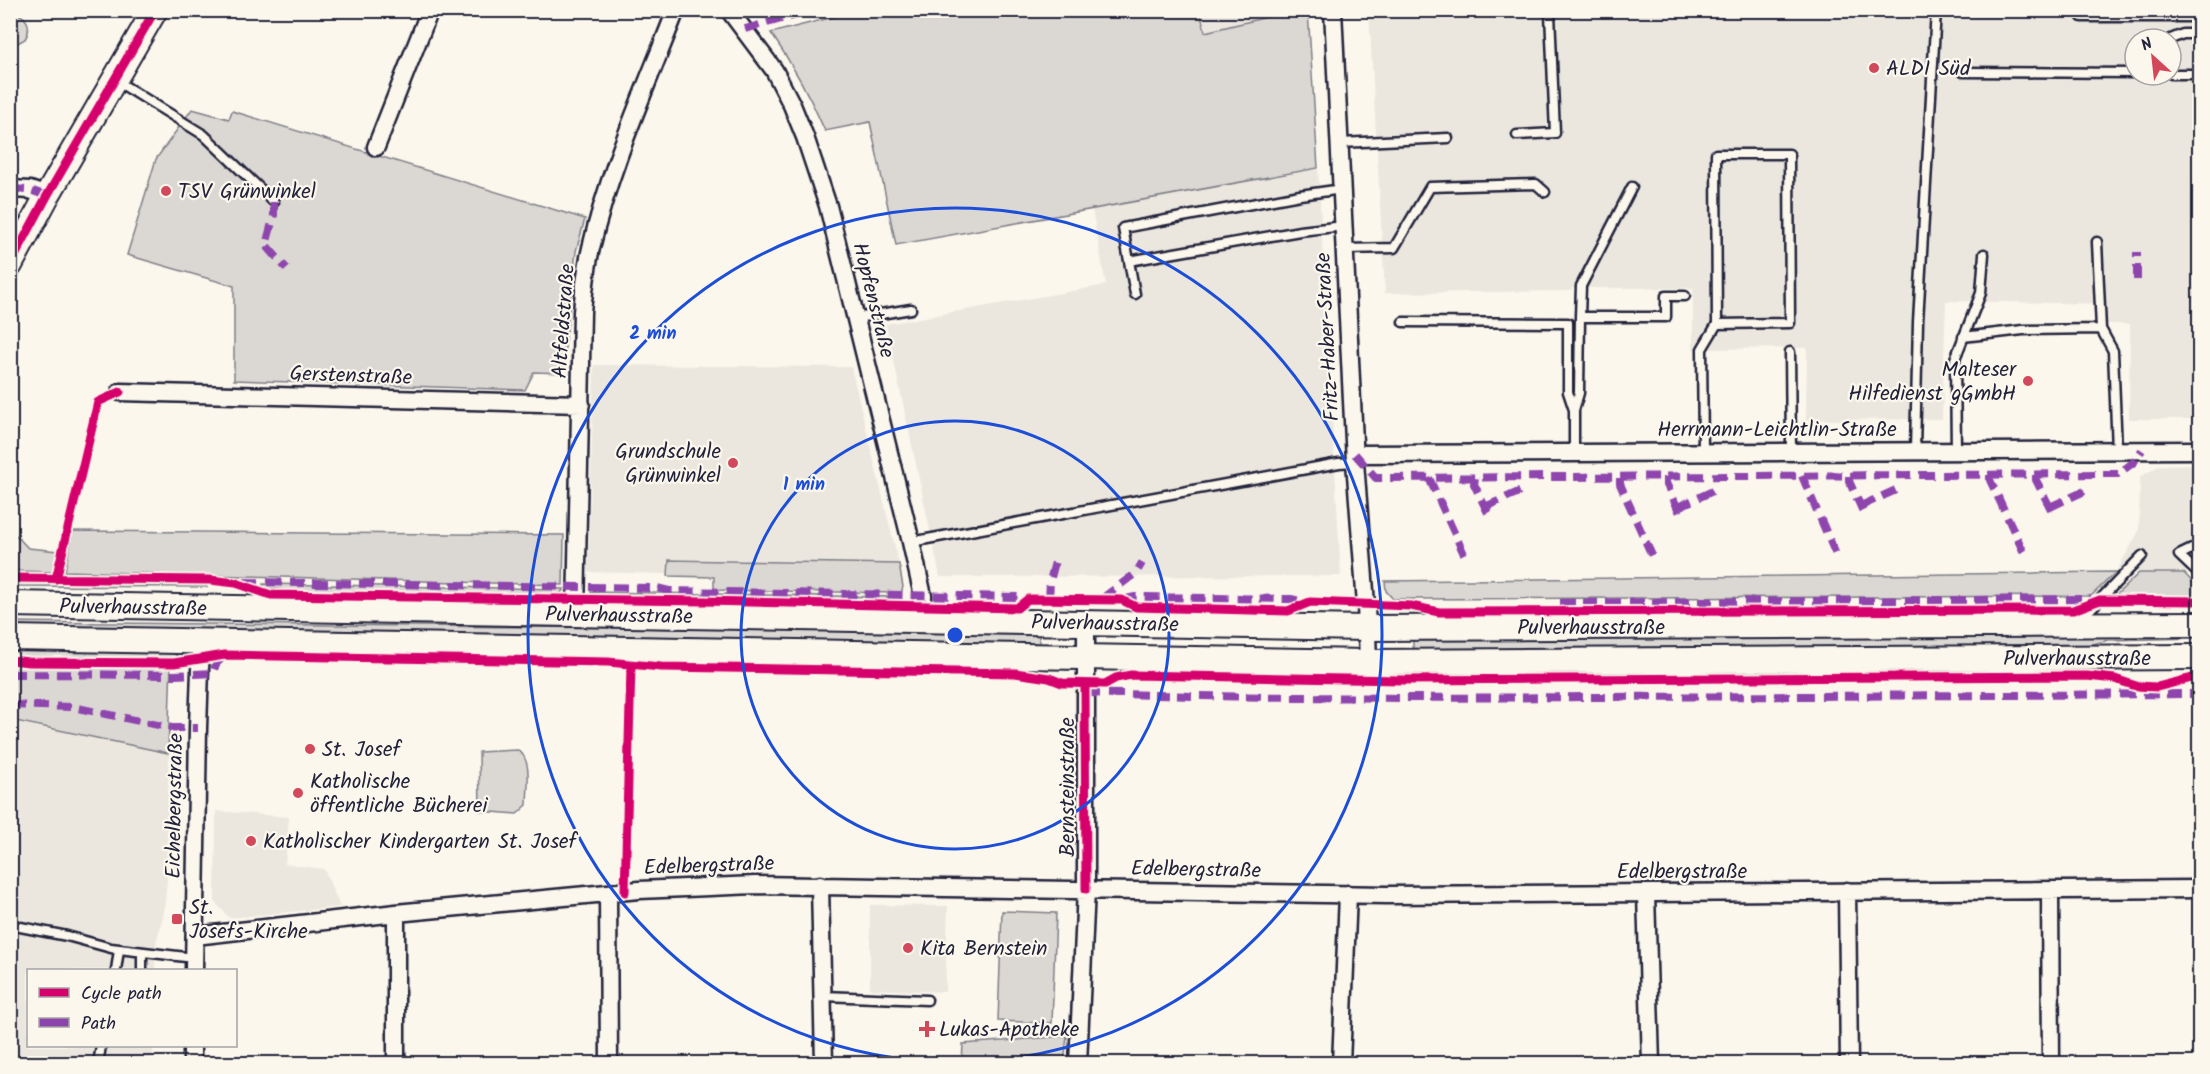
<svg xmlns="http://www.w3.org/2000/svg" width="2210" height="1074" font-family="Kalam,sans-serif">
<rect width="100%" height="100%" fill="#fbf7ec"/>
<filter id="ink" filterUnits="userSpaceOnUse"><feTurbulence type="fractalNoise" baseFrequency=".0167" numOctaves="2"/><feDisplacementMap in="SourceGraphic" scale="12" xChannelSelector="R" yChannelSelector="G"/><feConvolveMatrix kernelMatrix="1 2 1 2 8 2 1 2 1" color-interpolation-filters="sRGB"/></filter>
<g filter="url(#ink)">
<path fill="#ebe7df" fill-rule="evenodd" d="M1200,10L1293,11L1205,32Z
M1369,11H2199V419H2129L2130,324H2107V304L1946,301L1942,419L1806,420L1807,348L1693,349V288H1572V291L1385,293ZM2135,39H2171V75H2135Z
M1318,168L1341,576L940,577L886,324L1106,285L1092,210Z
M594,365L851,367L899,564L669,559L668,574L588,572Z
M2199,464V572H2116L2139,531L2140,477L2160,465Z
M11,720L169,753L167,880L164,912L156,943L155,970H28V1046H153V1063L11,1064Z
M216,811L289,817L285,864L324,869L340,907L229,918L215,902Z
M870,905L948,906L945,992L870,989Z"/>
<path fill="#dbd8d3" stroke="#7e7d87" stroke-width="1.5" d="M857,11H1200L1205,32L1293,11H1308L1318,168L896,245L870,122L825,131C810,96 793,65 771,33Z
M11,13C26,13 33,26 25,39L16,44H11Z
M192,109L229,119L232,111L585,219L576,251L562,373L534,372L525,390L234,380V286L127,255L156,159Z
M10,529L28,548L58,551L53,572L19,571L11,567Z
M73,531L564,535L563,585L65,571Z
M669,560L899,564L903,587L901,593L714,590V577L668,576Z
M2116,572L2091,596L1393,599L1386,591L1385,581Z
M2139,573H2184L2199,589V596H2115Z
M11,582L207,583V587L11,586Z
M263,584L564,589L558,596L298,591L264,588Z
M591,592L896,597L891,603L591,598Z
M11,622L1039,632V646L11,628Z
M2200,633L2199,638L2109,640L2081,647L1413,652V638Z
M34,649L165,651L173,653L183,661L171,662L168,753L11,720L10,653L15,650Z
M518,750C533,760 527,788 527,805L517,814L480,811L479,752Z
M1002,911L1056,913L1052,1023L998,1021Z
M1067,1036L1064,1063H962L963,1044Z"/>
<g fill="none" stroke-linecap="round" stroke-linejoin="round">
<g stroke="#22223b" stroke-width="13">
<path id="lane" d="M2083,10L2082,17H2200
M2171,39L2183,34H2200
M1963,72L2135,73
M2171,74H2200
M115,80L204,135L274,202
M1517,135L1555,133L1550,13L1552,10
M1340,143L1448,138
M2097,242L2101,329
M1345,249L1394,248L1430,187L1536,184L1545,192
M1129,261L1300,231L1344,226
M1135,294L1123,228L1300,195L1342,189
M1580,317L1581,286L1632,187
M856,318L911,309
M1403,322L1568,323V392L1574,410V453
M1963,337L2023,330L2101,329L2113,351L2117,450
M1790,352L1791,452
M1574,410L1579,393L1580,317H1666V296H1685
M1915,451L1918,322L1936,10
M1956,451L1955,359L1981,293L1984,254
M1703,452L1702,349L1717,324L1790,323L1789,154H1716L1717,324
M911,542L1339,463L1355,462
M2200,545L2179,555L2200,575
M2080,620L2142,556
M10,925L67,936L111,948L194,958
M116,970L119,950
M142,970V953
M823,996L927,1000
M98,1064L101,1046"/>
</g>
<g stroke="#22223b" stroke-width="21">
<path id="street" d="M729,10L774,70L792,105L805,137L828,206L911,542L923,596L920,621
M1333,10L1355,462L1366,604L1368,662
M376,147L430,10
M10,189L30,190L47,196
M120,392L581,404
M1355,454L2200,450
M576,614L582,312C584,290 586,269 591,248C610,166 646,88 676,10
M820,885L824,1064
M1847,891L1849,1064
M2050,891L2051,1064
M608,894L609,1064
M1646,894L1651,1064
M195,936L396,913L639,890L755,885L1387,895L2200,889
M194,970L198,728L201,641
M192,1064V1046
M396,1064V913
M1078,1064L1086,889V623
M1341,1064L1348,894"/>
</g>
<g stroke="#22223b" stroke-width="28">
<path id="secondary" d="M10,265L47,196L155,10
M10,604L1367,628L2200,624
M10,638L1368,662L2200,657"/>
</g>
<use href="#lane" stroke="#fbf7ec" stroke-width="8"/>
<use href="#street" stroke="#fbf7ec" stroke-width="16"/>
<use href="#secondary" stroke="#fbf7ec" stroke-width="24"/>
<path stroke="#8e44ad" stroke-width="8" stroke-dasharray="15 8" stroke-linecap="butt" d="M745,29L814,10
M10,189L30,190L47,196
M274,202V215L266,245L287,269
M2137,280V252
M1355,454L1376,478L2118,474L2134,462L2142,450
M1990,475V480L2026,557
M2036,475V480L2054,515
M1802,476L1837,557
M1849,476V481L1865,516
M1666,477V483L1680,513
M1429,478L1464,554
M1475,478L1474,484L1490,517
M1620,478V484L1653,558
M1861,506L1900,488
M1485,507L1523,490
M1678,507L1715,490
M2050,507L2091,488
M244,582L657,588L669,591L1020,597L1030,599
M1104,599V597L1136,573L1142,563
M1049,600L1050,581L1055,562
M1122,600L1135,597L1291,599L1305,602
M1560,603L2091,599
M10,674L174,675L213,673L216,664L225,655
M1085,693L1195,696L1401,698L2200,694
M10,705L73,707L172,728H198"/>
<g stroke="#fbf7ec" stroke-width="13">
<path id="cycleway" d="M10,265L47,196L155,10
M10,578L210,580L236,583L271,595L704,601L1017,608L1028,599L1122,600L1136,607L1288,611L1310,602L1411,606L1439,612L2073,610L2100,600L2200,601
M56,579L98,402L120,392
M10,660L29,662L174,663L225,655L608,662L661,667L1015,673L1049,678L1062,683L1105,684L1116,678L1131,675L1402,680L2087,676L2115,679L2136,686L2157,687L2200,676
M1085,684L1086,889
M625,892L631,666"/>
</g>
<use href="#cycleway" stroke="#d6006c" stroke-width="9"/>
</g>
</g>
<g fill="none" stroke="#1d4ed8" stroke-width="3">
<circle cx="955" cy="635" r="214"/>
<circle cx="955" cy="635" r="427"/>
</g>
<g fill="#d1495b" stroke="#fbf7ec" stroke-width="2">
<circle cx="1874" cy="68" r="6"/>
<circle cx="166" cy="191" r="6"/>
<circle cx="2028" cy="381" r="6"/>
<circle cx="733" cy="463" r="6"/>
<circle cx="310" cy="749" r="6"/>
<circle cx="298" cy="793" r="6"/>
<circle cx="251" cy="841" r="6"/>
<rect x="171" y="913" width="12" height="12" rx="3"/>
<circle cx="908" cy="948" r="6"/>
<path d="M924 1020h6v6h6v6h-6v6h-6v-6h-6v-6h6z"/>
</g>
<g text-anchor="middle" stroke-width="4.5" stroke-linejoin="round" paint-order="stroke">
<g font-size="21" fill="#22223b" stroke="#fbf7ec" text-anchor="start">
<text x="1886" y="75">ALDI Süd</text>
<text x="178" y="198">TSV Grünwinkel</text>
<text x="2016" y="376" text-anchor="end">Malteser<tspan x="2016" dy="24">Hilfedienst gGmbH</tspan></text>
<text x="721" y="458" text-anchor="end">Grundschule<tspan x="721" dy="24">Grünwinkel</tspan></text>
<text x="322" y="756">St. Josef</text>
<text x="310" y="788">Katholische<tspan x="310" dy="24">öffentliche Bücherei</tspan></text>
<text x="263" y="848">Katholischer Kindergarten St. Josef</text>
<text x="189" y="914">St.<tspan x="189" dy="24">Josefs-Kirche</tspan></text>
<text x="920" y="955">Kita Bernstein</text>
<text x="939" y="1036">Lukas-Apotheke</text>
</g>
<g font-size="21" fill="#22223b" stroke="#fbf7ec">
<text transform="translate(874 300) rotate(76)" y="7">Hopfenstraße</text>
<text transform="translate(563 321) rotate(-86)" y="7">Altfeldstraße</text>
<text transform="translate(1327 337) rotate(-93)" y="7">Fritz-Haber-Straße</text>
<text transform="translate(351 375) rotate(2)" y="7">Gerstenstraße</text>
<text x="1777" y="436">Herrmann-Leichtlin-Straße</text>
<text transform="translate(133 607) rotate(1)" y="7">Pulverhausstraße</text>
<text transform="translate(619 615) rotate(1)" y="7">Pulverhausstraße</text>
<text transform="translate(1105 623) rotate(1)" y="7">Pulverhausstraße</text>
<text x="1591" y="634">Pulverhausstraße</text>
<text x="2077" y="665">Pulverhausstraße</text>
<text transform="translate(1067 787) rotate(-90)" y="7">Bernsteinstraße</text>
<text transform="translate(174 806) rotate(-89)" y="7">Eichelbergstraße</text>
<text transform="translate(709 865) rotate(-2)" y="7">Edelbergstraße</text>
<text transform="translate(1196 869) rotate(1)" y="7">Edelbergstraße</text>
<text x="1682" y="878">Edelbergstraße</text>
</g>
</g>
<circle cx="955" cy="635" r="9" fill="#1d4ed8" stroke="#fbf7ec" stroke-width="3"/>
<g font-size="18" text-anchor="middle" font-weight="bold" fill="#1d4ed8" stroke="#fbf7ec" stroke-width="4.5" stroke-linejoin="round" paint-order="stroke">
<text x="653" y="339">2 min</text>
<text x="804" y="490">1 min</text>
</g>
<rect width="2210" height="1074" fill="none" stroke="#fbf7ec" stroke-width="36"/>
<rect x="18" y="18" width="2174" height="1038" fill="none" stroke="#22223b" stroke-width="2" filter="url(#ink)"/>
<rect x="27" y="969" width="210" height="78" fill="#fbf7ec" stroke="#a4a2a5" stroke-width="1.5"/>
<rect x="39" y="988" width="30" height="9" fill="#d6006c" stroke="#a4a2a5" stroke-width="1.5"/>
<text x="81" y="999" font-size="18" fill="#22223b">Cycle path</text>
<rect x="39" y="1018" width="30" height="9" fill="#8e44ad" stroke="#a4a2a5" stroke-width="1.5"/>
<text x="81" y="1029" font-size="18" fill="#22223b">Path</text>
<g transform="translate(2153 57) rotate(333)"><circle r="28" fill="#fbf7ec" stroke="#a4a2a5" stroke-width="1.5"/>
<path d="M0-4.5L10 22L0 15L-10 22Z" fill="#d1495b"/>
<text y="-9" font-size="16" font-weight="bold" text-anchor="middle" fill="#22223b">N</text>
</g>
</svg>
